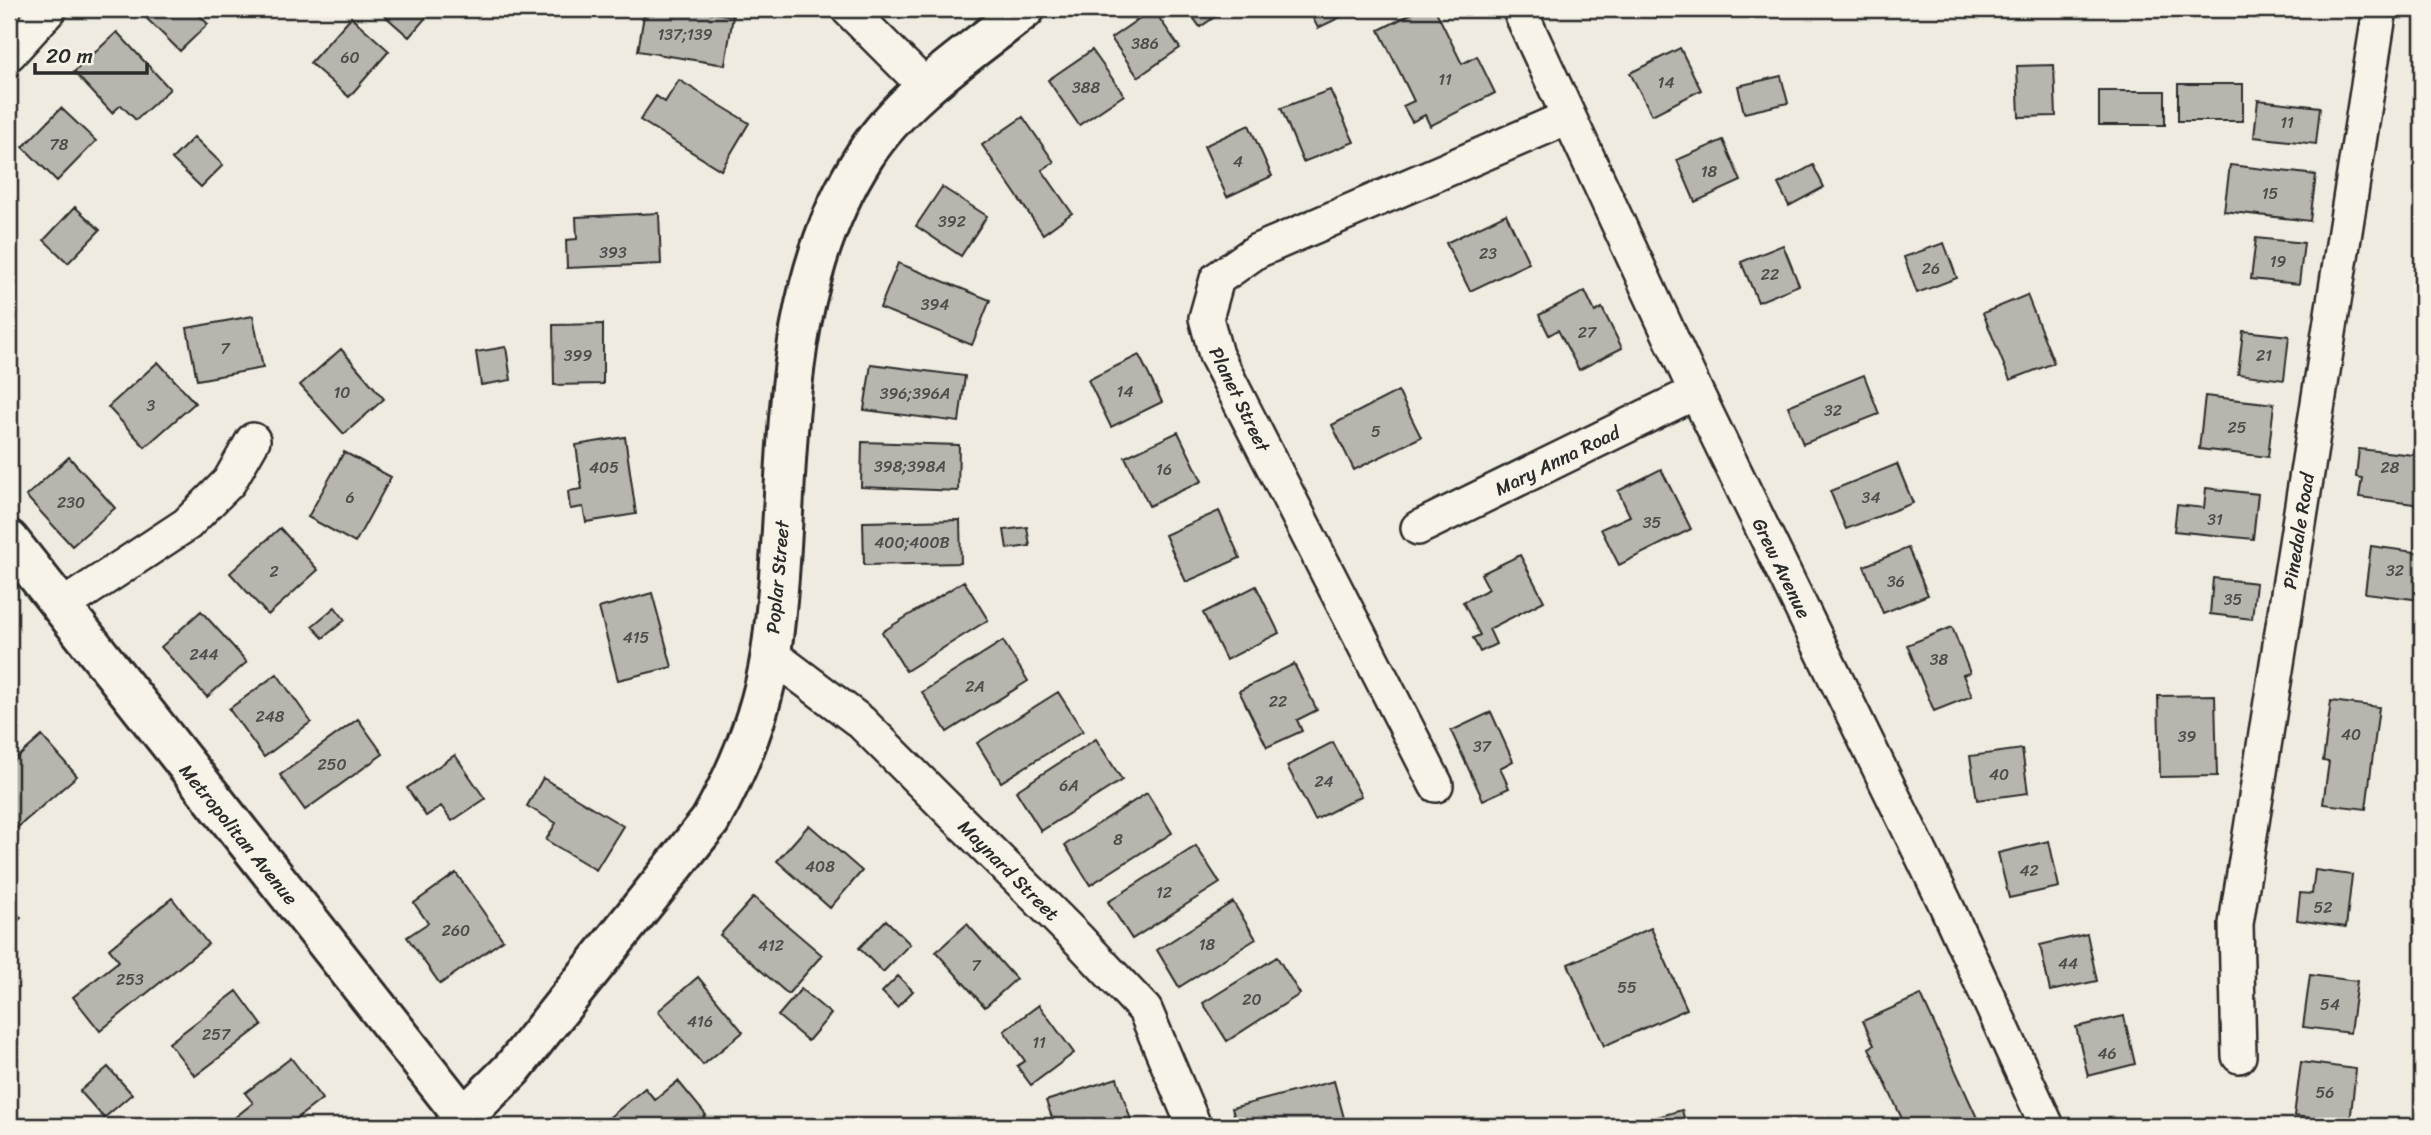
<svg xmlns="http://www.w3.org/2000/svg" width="2431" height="1135" font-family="Sriracha,sans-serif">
<rect width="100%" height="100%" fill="#efebe0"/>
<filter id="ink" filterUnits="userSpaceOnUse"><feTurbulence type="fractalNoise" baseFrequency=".0143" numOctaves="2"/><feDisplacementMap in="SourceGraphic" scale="14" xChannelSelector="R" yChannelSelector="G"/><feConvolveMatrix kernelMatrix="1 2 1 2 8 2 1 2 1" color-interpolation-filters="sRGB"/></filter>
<g filter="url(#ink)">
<path fill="#b8b5ae" stroke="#2b2b2b" stroke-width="2" d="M137,9H208L200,16L208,24L180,51Z
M377,9H422L429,14L409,37Z
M645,9H689L733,16L725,65L638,51Z
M1153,9L1180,48L1138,77L1111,38Z
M1187,9H1226L1200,27Z
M1308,9H1349L1351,12L1318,28Z
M1421,9H1435L1462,64L1477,56L1495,93L1430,126L1425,115L1412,122L1403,106L1414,101L1379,30Z
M351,17L389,51L349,97L310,63Z
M117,32L170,89L136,120L121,105L112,113L74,72Z
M1680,48L1701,90L1652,115L1630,73Z
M1092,50L1124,95L1079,125L1048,80Z
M2054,65L2056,116L2019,117L2017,66Z
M1781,76L1788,103L1744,113L1738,86Z
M679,80L749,123L721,170L640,120L656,96L665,102Z
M2178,84H2243V121H2178Z
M1330,90L1354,142L1303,162L1281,108Z
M2099,91H2165V125H2099Z
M2258,100L2320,107L2316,144L2254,137Z
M61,108L96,141L57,181L23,147Z
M1023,117L1054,162L1042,170L1072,213L1043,234L982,145Z
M1249,125L1272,176L1227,197L1204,146Z
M194,137L223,165L201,187L172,159Z
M1723,140L1741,181L1695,202L1677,160Z
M1813,165L1824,187L1789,206L1778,184Z
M2230,165L2316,175L2310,221L2224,211Z
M942,187L987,216L961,256L916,226Z
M75,207L100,230L68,263L44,240Z
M659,213L661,264L567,268L566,240L577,239L576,217Z
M1506,214L1529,263L1470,291L1446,243Z
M2256,238L2304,243L2299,284L2251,279Z
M1944,243L1957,278L1917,293L1904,257Z
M1783,245L1799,285L1758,302L1741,262Z
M898,263L990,300L972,345L880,308Z
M1585,291L1595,312L1602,308L1622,348L1579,370L1558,330L1549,335L1539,315Z
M2027,295L2054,363L2010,380L1983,313Z
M253,316L263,368L197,380L187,328Z
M603,324V384L554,385L553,325Z
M2243,331L2289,336L2284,380L2238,374Z
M506,347L511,380L481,385L476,352Z
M341,349L384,399L344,434L300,385Z
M1139,355L1162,402L1111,427L1088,380Z
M158,362L195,403L145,447L108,407Z
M871,364L965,376L959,422L864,410Z
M1864,375L1879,414L1803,444L1788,406Z
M1398,391L1421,437L1354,470L1332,425Z
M2205,396L2274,404L2268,457L2199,449Z
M1178,432L1202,481L1149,506L1125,457Z
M625,437L636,514L586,522L583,507L570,509L568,491L582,489L576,445Z
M862,442L959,445L958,491L861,487Z
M2359,449L2422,456V505L2359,497L2362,478L2356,477Z
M344,452L391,477L355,543L308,517Z
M69,457L115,508L72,546L26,496Z
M1897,464L1913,503L1846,529L1830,491Z
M1661,469L1691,529L1619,565L1601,529L1630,516L1618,491Z
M2206,488L2258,494L2253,539L2174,531L2177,505L2204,508Z
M1219,511L1240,558L1186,582L1165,535Z
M960,520L961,563L864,565L863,522Z
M1027,527L1030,546L1007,549L1004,530Z
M280,528L318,570L268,615L230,573Z
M2371,546L2422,553L2421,600L2365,593Z
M1908,548L1928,595L1883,613L1864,566Z
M1520,555L1544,601L1489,629L1496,644L1480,652L1473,638L1480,635L1463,602L1489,589L1481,574Z
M2213,578L2256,583L2252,619L2210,614Z
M964,581L988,620L906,671L882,632Z
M1256,586L1279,633L1226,660L1203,613Z
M652,593L672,667L618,680L599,608Z
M335,607L345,620L323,638L312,626Z
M201,611L247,662L207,697L161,647Z
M1952,627L1970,673L1963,675L1972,696L1934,711L1907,645Z
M1003,641L1028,681L947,732L922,692Z
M1294,664L1317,710L1297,720L1302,731L1267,747L1239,691Z
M277,674L311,722L264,757L229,709Z
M1058,692L1083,731L1001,782L977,743Z
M2215,695L2217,776L2160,777L2158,696Z
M2331,701L2379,707L2366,809L2323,804L2329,762L2323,761Z
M1491,712L1513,761L1500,768L1509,788L1483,800L1451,731Z
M358,719L383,754L305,810L280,775Z
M42,736L77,776L11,833L9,765Z
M1096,739L1122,780L1041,831L1016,791Z
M1333,742L1361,796L1315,820L1287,766Z
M2022,749L2028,793L1977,800L1970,756Z
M455,755L485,799L452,821L441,806L426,816L407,788Z
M543,778L623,826L596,870L546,840L556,823L527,806Z
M1147,793L1172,833L1090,885L1065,845Z
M809,825L862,871L830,908L777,861Z
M2049,841L2059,887L2009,898L1998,853Z
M1196,846L1220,883L1132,939L1108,902Z
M2315,870L2352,875L2346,927L2297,920L2300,893L2312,894Z
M456,873L503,940L440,984L407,937L428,923L414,903Z
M754,897L822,955L788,994L720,935Z
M172,898L208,944L100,1031L73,997L119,961L109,949Z
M1233,902L1256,939L1179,987L1157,950Z
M9,904L21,918L9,929Z
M886,920L910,944L883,972L859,948Z
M967,924L1016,979L985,1007L936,952Z
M1651,928L1687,1009L1604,1046L1568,964Z
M2087,934L2097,981L2050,991L2040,945Z
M1277,957L1300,994L1227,1041L1203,1003Z
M2310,975L2357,981L2350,1033L2303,1027Z
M898,976L913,991L897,1007L882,992Z
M698,977L743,1032L703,1065L658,1011Z
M801,989L831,1014L808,1041L778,1016Z
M237,991L262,1025L195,1076L169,1043Z
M1921,995L1978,1120L1964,1126H1914L1911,1120L1904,1123L1869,1048L1874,1045L1863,1021Z
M1039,1005L1074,1053L1031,1085L1017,1066L1025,1061L1004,1031Z
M2124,1016L2135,1064L2088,1076L2076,1027Z
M291,1058L322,1099L287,1126H276L272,1121L265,1126H230L228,1123L253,1103L245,1093Z
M2301,1062L2356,1069L2350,1123L2294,1116Z
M108,1067L132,1094L104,1118L80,1091Z
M1117,1078L1132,1123L1123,1126H1055L1046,1101Z
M678,1081L706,1115L693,1126H599L645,1088L655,1100Z
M1334,1081L1344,1118L1335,1120L1337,1126H1237L1232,1108Z
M1682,1110L1686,1126H1625Z"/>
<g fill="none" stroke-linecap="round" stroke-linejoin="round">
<g stroke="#2b2b2b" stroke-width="38">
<path id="minor" d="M848,9L927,88
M1519,9L1696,392L1945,903L2047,1126
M9,54L50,9
M1418,528L1696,392
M61,607L187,524L229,482L253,440
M771,654L861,722L1079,940L1145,1010L1194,1126
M1436,785L1216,355L1206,318L1217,279L1257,251L1569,117
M2239,1056L2236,924L2380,9"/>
</g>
<g stroke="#2b2b2b" stroke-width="44">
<path id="tertiary" d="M9,540L464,1117
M455,1126L512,1069L710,821C739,769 762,712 771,653C795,484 769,304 865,155C903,96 971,52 1025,9"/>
</g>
<use href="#minor" stroke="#f7f3e8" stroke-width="33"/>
<use href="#tertiary" stroke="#f7f3e8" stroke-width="38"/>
</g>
</g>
<g text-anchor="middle" stroke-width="6" stroke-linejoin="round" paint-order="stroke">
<g font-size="16" fill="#4e4e4c">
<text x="685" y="40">137;139</text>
<text x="1145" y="49">386</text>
<text x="350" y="63">60</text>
<text x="1445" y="85">11</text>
<text x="1666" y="88">14</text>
<text x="1086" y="93">388</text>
<text x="2287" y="128">11</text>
<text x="59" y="150">78</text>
<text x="1238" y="167">4</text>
<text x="1709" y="177">18</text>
<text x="2270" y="199">15</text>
<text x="952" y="227">392</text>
<text x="613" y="258">393</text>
<text x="1488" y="259">23</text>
<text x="2278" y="267">19</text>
<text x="1931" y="274">26</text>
<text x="1770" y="280">22</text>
<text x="935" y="310">394</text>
<text x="1587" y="338">27</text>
<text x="225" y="354">7</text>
<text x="578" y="361">399</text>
<text x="2264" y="361">21</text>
<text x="1125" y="397">14</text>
<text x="342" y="398">10</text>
<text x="915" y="399">396;396A</text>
<text x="151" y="411">3</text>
<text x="1833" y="416">32</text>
<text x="2237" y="433">25</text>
<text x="1376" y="437">5</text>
<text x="910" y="472">398;398A</text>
<text x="604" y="473">405</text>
<text x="2390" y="473">28</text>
<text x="1164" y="475">16</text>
<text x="350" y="503">6</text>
<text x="1871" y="503">34</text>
<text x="71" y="508">230</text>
<text x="2215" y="525">31</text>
<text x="1652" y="528">35</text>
<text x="912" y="548">400;400B</text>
<text x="2395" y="576">32</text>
<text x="274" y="577">2</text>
<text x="1896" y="587">36</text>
<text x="2233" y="605">35</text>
<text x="636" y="643">415</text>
<text x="204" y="660">244</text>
<text x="1939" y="665">38</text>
<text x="975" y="692">2A</text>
<text x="1278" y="707">22</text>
<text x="270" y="722">248</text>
<text x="2351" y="740">40</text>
<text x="2187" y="742">39</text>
<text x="1482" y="752">37</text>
<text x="332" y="770">250</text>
<text x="1999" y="780">40</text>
<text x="1324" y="787">24</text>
<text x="1069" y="791">6A</text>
<text x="1118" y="845">8</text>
<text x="820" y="872">408</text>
<text x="2029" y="876">42</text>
<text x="1164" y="898">12</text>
<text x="2323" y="913">52</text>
<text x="456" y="936">260</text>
<text x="1207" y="950">18</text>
<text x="771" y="951">412</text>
<text x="2068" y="969">44</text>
<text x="976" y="971">7</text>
<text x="130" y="985">253</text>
<text x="1627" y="993">55</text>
<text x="1252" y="1005">20</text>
<text x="2330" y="1010">54</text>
<text x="700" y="1027">416</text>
<text x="216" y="1040">257</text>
<text x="1039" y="1048">11</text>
<text x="2107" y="1059">46</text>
<text x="2325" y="1098">56</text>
</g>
<g font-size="19" fill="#2b2b2b" stroke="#f7f3e8">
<text transform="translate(1240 399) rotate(64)" y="7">Planet Street</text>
<text transform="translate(1557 460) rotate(-26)" y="7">Mary Anna Road</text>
<text transform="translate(2298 531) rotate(-81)" y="7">Pinedale Road</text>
<text transform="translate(1782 568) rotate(64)" y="7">Grew Avenue</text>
<text transform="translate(777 577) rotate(-85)" y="7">Poplar Street</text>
<text transform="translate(239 834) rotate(51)" y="7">Metropolitan Avenue</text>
<text transform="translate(1009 870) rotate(45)" y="7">Maynard Street</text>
</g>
</g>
<rect width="2431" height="1135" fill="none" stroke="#f7f3e8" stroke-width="35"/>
<rect x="18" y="18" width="2396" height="1100" fill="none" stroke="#2b2b2b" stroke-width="2.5" filter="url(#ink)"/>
<path d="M35 63v10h112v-10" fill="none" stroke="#2b2b2b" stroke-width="3.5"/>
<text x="46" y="63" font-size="21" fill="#2b2b2b" stroke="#f7f3e8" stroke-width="5" paint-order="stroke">20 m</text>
</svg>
